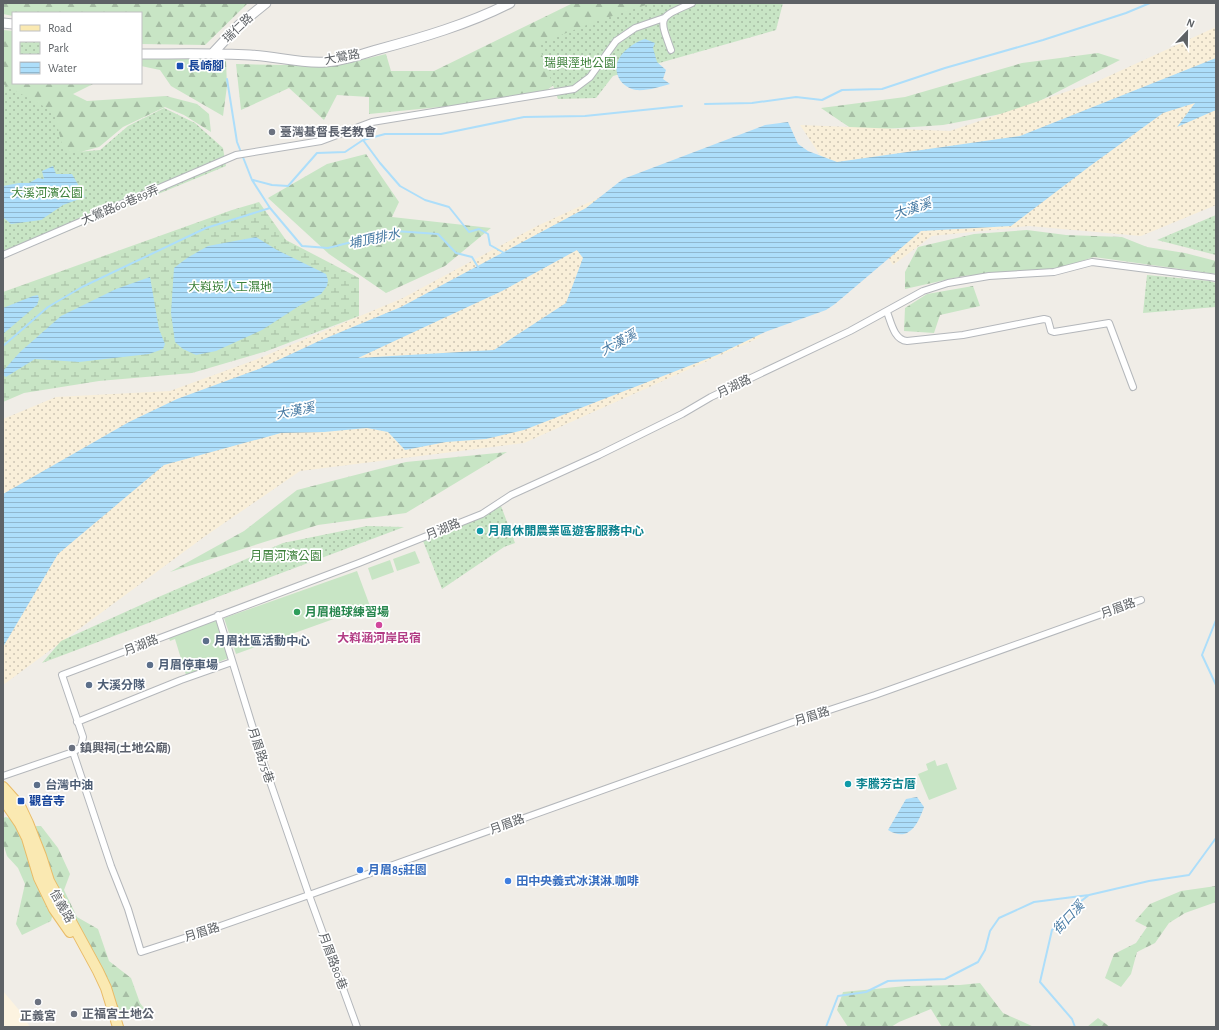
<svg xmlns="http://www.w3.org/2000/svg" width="1219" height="1030" font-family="'Alegreya Sans','Noto Sans TC',sans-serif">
<defs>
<pattern id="forest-firs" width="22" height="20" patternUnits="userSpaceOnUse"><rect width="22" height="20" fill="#c8e5c5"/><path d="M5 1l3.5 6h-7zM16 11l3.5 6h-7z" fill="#a6bda4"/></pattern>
<pattern id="wetland-marsh" width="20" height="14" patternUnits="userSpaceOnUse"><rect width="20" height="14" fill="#c8e5c5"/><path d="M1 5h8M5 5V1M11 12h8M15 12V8" fill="none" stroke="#a6bda4"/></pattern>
<pattern id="sand-dots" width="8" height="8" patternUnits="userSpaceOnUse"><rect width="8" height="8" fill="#f9efd9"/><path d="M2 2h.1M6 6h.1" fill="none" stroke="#cdc5b4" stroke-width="1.8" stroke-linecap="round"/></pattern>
<pattern id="park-dots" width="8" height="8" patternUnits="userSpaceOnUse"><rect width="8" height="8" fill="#c8e5c5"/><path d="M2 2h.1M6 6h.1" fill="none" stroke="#a6bda4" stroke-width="1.8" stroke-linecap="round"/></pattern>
<pattern id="water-rules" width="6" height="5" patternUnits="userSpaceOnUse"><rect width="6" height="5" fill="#addefa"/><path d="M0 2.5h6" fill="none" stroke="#90b7ce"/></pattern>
</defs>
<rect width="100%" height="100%" fill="#f0ede7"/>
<path fill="#fcf3e0" d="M3,991L19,1010L30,1027H3Z"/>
<path fill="#c8e5c5" d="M415,551L420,563L397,571L393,559Z
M390,560L394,572L372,580L368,568Z
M357,571L370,606L236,654L224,618Z
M218,616L231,657L186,675L175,639L170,641L168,635Z
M935,760L937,766L947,763L957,789L929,800L918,774L928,770L926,764Z"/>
<path fill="url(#forest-firs)" d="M3,3H248L205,45L141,44V13H13V16L3,14Z
M573,3H664L547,90L460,105L369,114V97L337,95L324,120L289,88L241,110L236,64L283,65L344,64L386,54L391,71H434Z
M3,30L13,31V83H95L73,94L87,101L166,96L197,104L209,114L211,132L184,115L165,107L123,127L99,147L54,159L3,114Z
M1098,53L1120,60L1022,110L943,125L855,131L821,108L905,97L1022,63Z
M196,58L226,61L227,86L223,116L171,86L160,70L141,66V59Z
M366,154L399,202L392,217L491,228L445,266L386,293L329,254L268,198L327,164Z
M1027,230L1066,235L1122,237L1147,247L1185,253L1216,261V274L1094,257L1060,268L963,276L905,289V272L918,247L974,234Z
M973,286L980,306L940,315L934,333L904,331L905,308L927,294Z
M507,452L406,513L318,525L170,572L244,531L297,490L406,462Z
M6,817L13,820L53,913L51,921L22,935L16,924L25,884L18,868L7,856L3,843V818Z
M36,826H41L58,848L70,874L64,890L77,917L98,929L109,961L131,978L140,1003L147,1012L120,1021L51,879L37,838Z
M1216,886V902L1185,913L1169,923L1155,943L1137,952L1131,974L1121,987L1105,978L1114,954L1136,943L1147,927L1135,921L1150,904L1181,891Z
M980,983L1003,1013L1034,1027H942L931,1009L899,1022L891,1027H848L837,1010L843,992L906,986L960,985Z
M1098,1018L1110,1027H1087Z"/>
<path fill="url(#wetland-marsh)" d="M259,202L286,240L359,278V316L267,351L192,373L99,381L24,393L3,402V292L232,210Z"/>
<path fill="url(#sand-dots)" d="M1216,27V205L1141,236L1029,226L932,236L893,265L800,125L950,131L1098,81Z
M686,158L761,337L524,443L300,471L204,537L3,685V419L56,397L170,391L255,360L403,298L537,226Z"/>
<path fill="url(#park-dots)" d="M649,3H783L776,30L613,76L596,98L558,99L538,44L597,21L646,5Z
M3,84L54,112L64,153L100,150L128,126L164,108L195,123L223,148L226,166L3,258Z
M1216,215V255L1157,240Z
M1147,275L1209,281L1216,283V307L1143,313Z
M501,506L515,543L504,547L442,589L423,541Z
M367,526L404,527L42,663L61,641L154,599L283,543Z"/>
<path fill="url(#water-rules)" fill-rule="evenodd" d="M645,39L655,43L653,48L657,62L666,70L663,79L670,84C660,87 647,91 636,90C630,89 623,85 620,80C608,61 629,44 645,39Z
M1216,58V110L1177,127L1195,103L1163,113L1090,166L1011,226L921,231L835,304L826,310L765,332L717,355L524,430L486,439L446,442L405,450L388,432L367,428L324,432L281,433L164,465L58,554L3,647V494L129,422L177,399L259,369L319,341L401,307L586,208L623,179L765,125L788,122L798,144L808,151L837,162L1020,136ZM577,250L583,258L566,303L494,350L358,358L502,291Z
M53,166L56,174H72L85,197L63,205L41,220L11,224L4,218L3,215V186L19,183H29L38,178L44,179L42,171Z
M256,237L277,250L326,274L328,280L327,286L321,294L299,306L262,330L216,351L196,355L183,349L175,342L171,313L174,268L187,258L208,246Z
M150,277L159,329L165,344L163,349L149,354L79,362L35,359L6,377L3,375V371L20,352L61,316L116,289Z
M38,295L39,299L37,305L3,334V308L33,296Z
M917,797L924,807C918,824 909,843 888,830L906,799Z"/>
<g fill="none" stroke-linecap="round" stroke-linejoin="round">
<path stroke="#addefa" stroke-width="2" d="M227,79L237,142L252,180L270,208L302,246L328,248L395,231L438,234L456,253L472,257L479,269
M705,104L752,103L796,97L822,100L842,90L882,89L945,68L1043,40L1126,13L1150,3
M363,140L380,163L400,186L425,200L449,207L469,232L479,229L488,234L490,245L506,254
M253,180L272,185L288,186L317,153L345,152L363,140L385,134H441L524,117L585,116L682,106
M3,346L48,307L82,287L206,228L270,208
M1216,620L1202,655L1216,685
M826,1027L838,996L866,992L888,981L945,979L978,962L985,950L990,931L999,918L1034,902L1089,895
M1075,1027L1072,1019L1040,982L1052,930L1072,908L1089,895L1149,881L1189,875L1216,838"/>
<g stroke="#b4b7bb" stroke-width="8">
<path id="street" d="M671,50C658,15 659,18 692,3
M3,255L236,155L321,141L372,122L574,89L590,77L616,41L635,28L664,18
M887,312C891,322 894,340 907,341L963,335L1044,319L1048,320L1051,331L1054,332L1109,323L1133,387
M218,615L264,764L309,895L357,1027
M77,722L181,680L232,662
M73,752L81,747L83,737L62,675L359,563L482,514L511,495L599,455L682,414L711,397L850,331L923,291L948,283L989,276L1054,272L1092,262L1210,277L1216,278
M3,776L73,752L111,866L128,909L141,952L209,930L309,895L793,722L875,695L1141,600"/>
</g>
<g stroke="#b3b6ba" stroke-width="11">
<path id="secondary" d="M3,23L13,24
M141,54C177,54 214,53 250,55C276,56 300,64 326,62C343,61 360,55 376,50C421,38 469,24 510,3
M212,54L239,25L266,3"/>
</g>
<g stroke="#e9bb67" stroke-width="12">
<path id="primary" d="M3,787L20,806L28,823L41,856L49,881L98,971L106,988L118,1027
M3,799L20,824L27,838L39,878L54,909L70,932"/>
</g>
<use href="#street" stroke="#fff" stroke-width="6"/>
<use href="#secondary" stroke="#fff" stroke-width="9"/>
<use href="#primary" stroke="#fae9b2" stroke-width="10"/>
</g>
<g fill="#1a4fb4" stroke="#fff" stroke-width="1.5">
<rect x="176" y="62" width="8" height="8" rx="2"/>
<rect x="17" y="797" width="8" height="8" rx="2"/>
</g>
<g fill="#6b7280" stroke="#fff" stroke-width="1.5">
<circle cx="272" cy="132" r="4"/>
<circle cx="72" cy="748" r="4"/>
<circle cx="38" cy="1002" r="4"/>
<circle cx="74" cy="1014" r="4"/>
</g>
<g fill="#0f9aa8" stroke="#fff" stroke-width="1.5">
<circle cx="480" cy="531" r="4"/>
<circle cx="848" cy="784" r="4"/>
</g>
<circle fill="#2e9e5b" stroke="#fff" stroke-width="1.5" cx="297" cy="612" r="4"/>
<circle fill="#d1479c" stroke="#fff" stroke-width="1.5" cx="379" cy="625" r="4"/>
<g fill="#5c6f8a" stroke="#fff" stroke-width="1.5">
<circle cx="206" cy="641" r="4"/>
<circle cx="150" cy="665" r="4"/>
<circle cx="89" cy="685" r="4"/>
<circle cx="37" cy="785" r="4"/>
</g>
<g fill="#3f7fe0" stroke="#fff" stroke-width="1.5">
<circle cx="360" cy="870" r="4"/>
<circle cx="508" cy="881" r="4"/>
</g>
<g text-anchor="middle" stroke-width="3.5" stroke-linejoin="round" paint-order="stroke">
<g font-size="12" fill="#5e6266" stroke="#fff">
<text transform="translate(238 28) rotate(-43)" y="4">瑞仁路</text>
<text transform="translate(342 57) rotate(-11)" y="4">大鶯路</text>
<text transform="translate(120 205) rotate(-23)" y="4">大鶯路60巷89弄</text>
<text transform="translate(734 386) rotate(-26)" y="4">月湖路</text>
<text transform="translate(443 529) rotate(-22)" y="4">月湖路</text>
<text transform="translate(1118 608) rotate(-20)" y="4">月眉路</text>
<text transform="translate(141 645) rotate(-21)" y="4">月湖路</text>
<text transform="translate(812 716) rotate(-18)" y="4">月眉路</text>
<text transform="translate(261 755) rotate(72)" y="4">月眉路75巷</text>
<text transform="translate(507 824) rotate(-20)" y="4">月眉路</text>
<text transform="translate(62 906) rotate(61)" y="4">信義路</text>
<text transform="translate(202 932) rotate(-18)" y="4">月眉路</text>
<text transform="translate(333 961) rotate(70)" y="4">月眉路80巷</text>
</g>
<g font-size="12" fill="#3d813a" stroke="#fff">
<text x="580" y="67">瑞興溼地公園</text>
<text x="47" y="197">大溪河濱公園</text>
<text x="230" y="291">大嵙崁人工濕地</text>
<text x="286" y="560">月眉河濱公園</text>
</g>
<g font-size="12" font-weight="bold" fill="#164399" stroke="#fff" text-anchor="start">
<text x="188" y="70">長崎腳</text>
<text x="29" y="805">觀音寺</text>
</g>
<g font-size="12" font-weight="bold" fill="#5b616d" stroke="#fff" text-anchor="start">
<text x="280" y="136">臺灣基督長老教會</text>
<text x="80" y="752">鎮興祠(土地公廟)</text>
<text x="82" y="1018">正福宮土地公</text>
<text x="38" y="1020" text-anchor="middle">正義宮</text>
</g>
<g font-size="12" font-weight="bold" fill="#0d838f" stroke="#fff" text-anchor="start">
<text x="488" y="535">月眉休閒農業區遊客服務中心</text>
<text x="856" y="788">李騰芳古厝</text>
</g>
<g font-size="12" font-weight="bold" fill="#27864d" stroke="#fff" text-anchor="start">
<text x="305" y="616">月眉槌球練習場</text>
</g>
<g font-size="12" font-weight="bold" fill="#b23c85" stroke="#fff">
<text x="379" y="642">大嵙涵河岸民宿</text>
</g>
<g font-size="12" font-weight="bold" fill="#4e5e75" stroke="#fff" text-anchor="start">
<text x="214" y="645">月眉社區活動中心</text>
<text x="158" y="669">月眉停車場</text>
<text x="97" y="689">大溪分隊</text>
<text x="45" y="789">台灣中油</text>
</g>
<g font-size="12" font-weight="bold" fill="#366cbe" stroke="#fff" text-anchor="start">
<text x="368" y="874">月眉85莊園</text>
<text x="516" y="885">田中央義式冰淇淋.咖啡</text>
</g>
<g font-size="13" font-style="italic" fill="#477aa3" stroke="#fff">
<text transform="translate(912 208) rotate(-18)" y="5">大漢溪</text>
<text transform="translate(374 238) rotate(-12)" y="5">埔頂排水</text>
<text transform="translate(618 342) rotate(-28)" y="5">大漢溪</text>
<text transform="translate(295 410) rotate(-11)" y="5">大漢溪</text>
<text transform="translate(1068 917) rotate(-47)" y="5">街口溪</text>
</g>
</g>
<rect width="1219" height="1030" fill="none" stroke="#5e6266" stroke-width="8"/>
<rect x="12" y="12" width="130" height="72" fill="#ffffff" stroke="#bfc0c2"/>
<rect x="20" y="25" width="20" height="6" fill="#fae9b2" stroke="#bfc0c2"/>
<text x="48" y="32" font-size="12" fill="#5e6266">Road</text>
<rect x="20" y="42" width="20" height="12" fill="url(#park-dots)" stroke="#bfc0c2"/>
<text x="48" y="52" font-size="12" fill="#5e6266">Park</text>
<rect x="20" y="62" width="20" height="12" fill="url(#water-rules)" stroke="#bfc0c2"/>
<text x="48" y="72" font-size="12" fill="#5e6266">Water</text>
<g transform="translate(1187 32) rotate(22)" stroke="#ffffff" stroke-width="3" paint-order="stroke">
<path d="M0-3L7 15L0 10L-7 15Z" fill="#5e6266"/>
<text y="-6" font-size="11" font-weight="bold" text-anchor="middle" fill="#5e6266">N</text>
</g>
</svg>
